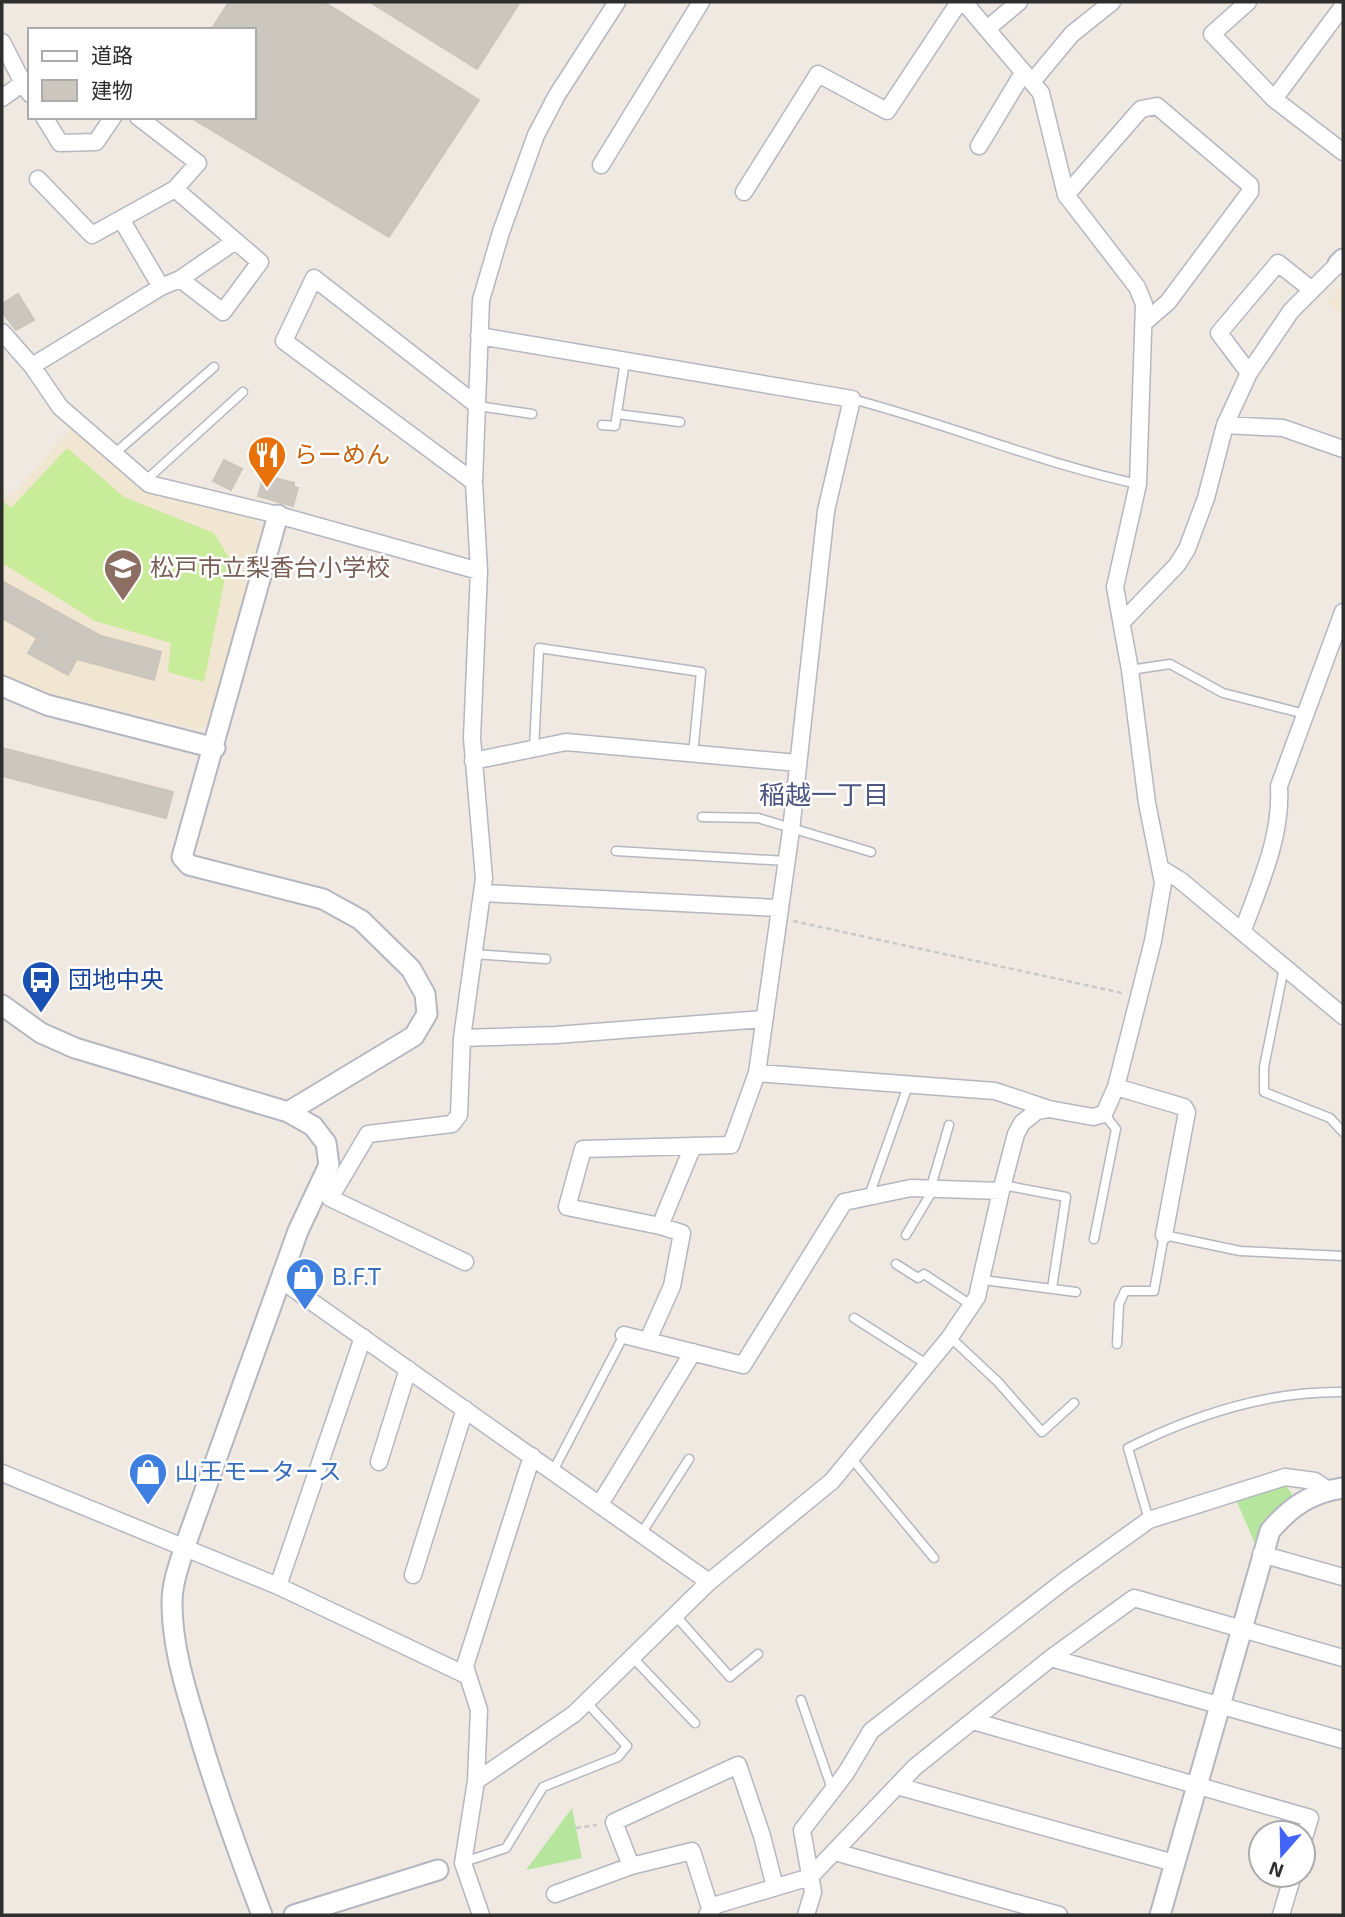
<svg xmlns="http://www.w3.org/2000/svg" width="1345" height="1917" font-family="'Exo 2','Noto Sans JP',sans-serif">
<rect width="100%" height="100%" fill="#efe9e1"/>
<path fill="#f0e6d1" d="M1343,284V314L1327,303Z
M72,427L158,493L255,519L262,530L214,722L200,730L39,691L2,674V493L9,499Z"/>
<path fill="#b6e59e" d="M1283,1481L1293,1496L1278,1509L1256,1546L1237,1502Z
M572,1808L582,1858L526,1870Z"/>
<path fill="#c9ec9a" d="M67,448L124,497L214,533L229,558L204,682L168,672L171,643L95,621L2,563V500L11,508Z"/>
<path fill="#cbc7bf" stroke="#cbc5ba" stroke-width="2" d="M229,2H324L479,100L389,237L190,117H254V30H211Z
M370,2H520L477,69Z
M18,294L34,320L16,330L2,312V304Z
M224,460L242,469L231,490L213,481Z
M264,475L294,483V487L298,488L293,506L258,496Z
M2,581L101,636L161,652L154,680L77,659L68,675L28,653L37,638L2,618Z
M2,748L173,792L166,818L2,776Z"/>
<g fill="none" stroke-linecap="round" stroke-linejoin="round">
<g stroke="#b4b7c1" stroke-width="11">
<path id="service" d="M852,399C948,424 1040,463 1138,484
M478,406L532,414
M617,414L680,422
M602,425L615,426L625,361
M114,454L214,367
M145,481L243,392
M1130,670L1170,664L1223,693L1305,714
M534,749L539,648L701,672L693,754
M702,817L758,818L871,852
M616,851L786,861
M473,954L546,959
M1284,968L1264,1067V1092L1330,1118L1343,1132
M1003,1185L1066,1197L1052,1288
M931,1187L949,1125
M869,1196L909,1083
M906,1235L933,1190
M1094,1239L1116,1129L1104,1114
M896,1264L918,1278L924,1274L971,1305
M983,1280L1076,1292
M854,1318L928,1365
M950,1337L998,1382L1042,1432L1074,1403
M1117,1344L1119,1304L1125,1291H1154L1164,1235L1240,1251L1343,1256
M852,1459L934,1558
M553,1471L624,1335
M1149,1520L1128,1448C1196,1414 1267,1391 1343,1392
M641,1534L689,1459
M675,1615L730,1677L758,1654
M633,1658L695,1723
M801,1700L832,1789
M464,1862L506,1848L543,1787L618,1757L627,1746L587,1703"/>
</g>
<g stroke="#b4b7c1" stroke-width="19">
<path id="minor" d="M1248,2L1212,34L1274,99L1343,152
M987,29L1019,2
M2,42L23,83
M1032,82L1072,34L1112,2
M2,98L23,83L30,94
M1274,99L1343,6
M44,117L60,143L96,142L113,117
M979,146L1023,73
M601,165L701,2
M38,179L92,235L175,189L198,163L138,117
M175,189L260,262L223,312L180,279
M744,192L818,74L887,111L959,2
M1066,195L1141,109L1157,106L1250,185V192L1168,302L1145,322
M121,219L161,287
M2,332L32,366L60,407L149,484L278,515L479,571
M479,336L852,399L826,511L791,830L757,1073L995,1091L1049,1109
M32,366L161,287L180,279L234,242
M1249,373L1219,333L1278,263L1312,290
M1225,425L1283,428L1343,449
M474,482L284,341L314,278L478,406
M1122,622L1177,565L1187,549L1206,498L1225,425L1249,373L1291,311L1338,264
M473,761L566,742L798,763
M1162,869L1180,880L1343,1016
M483,893L779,908
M1243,930C1260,883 1282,837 1279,786L1343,612
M462,1038L484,878L472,738L479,571L474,482L481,300L501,232L536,135L557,95L617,2
M1116,1087L1184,1107L1187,1112L1164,1235
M660,1226L693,1146
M465,1262L330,1198L368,1134L452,1124L459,1115L462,1038L556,1035L763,1019
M281,1280L709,1582
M624,1335L743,1365L844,1202L911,1188L1001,1191
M648,1340L672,1286L682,1233L660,1226L567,1207L583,1149L731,1145L757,1073
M379,1462L408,1369
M2,1473L278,1586L468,1676L479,1710L476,1781
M600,1504L693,1352
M1261,1554L1343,1577
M413,1575L465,1409
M278,1586L363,1337
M1051,1658L1343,1740
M468,1676L465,1666L532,1456
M973,1721L1310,1818L1303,1841
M897,1786L1174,1863
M835,1852L1059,1915
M631,1866L614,1822L738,1765L762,1836L775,1887
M555,1894L631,1866L692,1851L711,1911
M481,1915L463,1863L476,1781L574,1714L709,1582L832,1481L950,1337L977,1297L1001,1191L1016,1134L1022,1123L1037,1111L1049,1109L1093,1117L1104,1114L1116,1087L1153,941L1163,883L1147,803L1130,670L1115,587L1138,484L1144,304L1137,287L1066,195L1041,93L964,2
M707,1915L716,1905L810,1877L915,1767L1051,1658L1134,1598L1343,1658
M806,1915L813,1892L802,1830L846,1773L871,1731L1064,1581L1149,1520L1285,1477L1315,1481L1328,1490
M1281,1915L1293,1875"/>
</g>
<g stroke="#b4b7c1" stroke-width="23">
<path id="tertiary" d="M1338,264L1343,259
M278,515L182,857L189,865L323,899L361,920L411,969L425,994L427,1014L414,1036L288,1112
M2,686L47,705L215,748
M2,1005L41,1033L75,1048L288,1112L313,1126L326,1143L329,1165L298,1231L185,1546C179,1565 172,1583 172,1603C172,1644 184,1684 196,1723C215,1789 238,1852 262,1915
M294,1915L438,1870
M1160,1915L1270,1531C1290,1507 1312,1492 1343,1488"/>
</g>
<path stroke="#c9c9c9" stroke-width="2.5" stroke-dasharray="5 3.5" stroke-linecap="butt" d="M793,921L1122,993
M576,1828L597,1825"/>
<use href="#service" stroke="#fff" stroke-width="8"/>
<use href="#minor" stroke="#fff" stroke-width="16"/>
<use href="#tertiary" stroke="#fff" stroke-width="19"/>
</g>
<defs>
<g id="restaurant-pin" transform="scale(2.0125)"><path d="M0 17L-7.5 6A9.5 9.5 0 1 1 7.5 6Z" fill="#e8710a" stroke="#fff"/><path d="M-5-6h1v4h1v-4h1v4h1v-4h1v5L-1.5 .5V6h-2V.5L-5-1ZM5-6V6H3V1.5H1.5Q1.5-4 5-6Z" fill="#fff"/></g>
<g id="school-pin" transform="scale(2.0125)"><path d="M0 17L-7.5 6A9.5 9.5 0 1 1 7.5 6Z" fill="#8d6e63" stroke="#fff"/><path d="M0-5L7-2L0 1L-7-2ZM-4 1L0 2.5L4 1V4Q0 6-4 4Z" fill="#fff"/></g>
<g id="bus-pin" transform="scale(2.0125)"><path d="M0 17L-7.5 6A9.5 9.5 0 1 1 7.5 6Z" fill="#1a4fb4" stroke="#fff"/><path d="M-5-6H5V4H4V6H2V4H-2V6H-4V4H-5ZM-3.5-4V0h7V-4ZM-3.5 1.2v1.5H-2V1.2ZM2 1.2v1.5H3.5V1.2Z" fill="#fff"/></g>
<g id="shop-pin" transform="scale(2.0125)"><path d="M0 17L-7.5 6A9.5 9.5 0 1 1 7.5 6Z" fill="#3f7fe0" stroke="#fff"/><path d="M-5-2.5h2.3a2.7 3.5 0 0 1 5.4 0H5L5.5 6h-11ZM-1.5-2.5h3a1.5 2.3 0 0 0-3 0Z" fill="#fff"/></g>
</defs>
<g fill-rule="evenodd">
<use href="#restaurant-pin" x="267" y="455"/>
<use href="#school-pin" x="123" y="568"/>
<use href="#bus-pin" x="41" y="980"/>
<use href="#shop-pin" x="305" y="1277"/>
<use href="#shop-pin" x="148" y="1472"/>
</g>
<g text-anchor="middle" stroke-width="5" stroke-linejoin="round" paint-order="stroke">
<g font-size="24" fill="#c56008" stroke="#fff" text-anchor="start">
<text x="294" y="463">らーめん</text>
</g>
<g font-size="24" fill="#785e54" stroke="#fff" text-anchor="start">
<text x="150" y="576">松戸市立梨香台小学校</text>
</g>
<g font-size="24" fill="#164399" stroke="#fff" text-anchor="start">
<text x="68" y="988">団地中央</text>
</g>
<g font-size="24" fill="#366cbe" stroke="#fff" text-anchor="start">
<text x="332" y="1285">B.F.T</text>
<text x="175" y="1480">山王モータース</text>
</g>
<g font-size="26" fill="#4d5680" stroke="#fff">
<text x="824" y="804">稲越一丁目</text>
</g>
</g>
<rect width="1345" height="1917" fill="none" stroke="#2e2e2e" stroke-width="7"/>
<rect x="28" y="28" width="228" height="91" fill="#ffffff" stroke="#ababab" stroke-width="2"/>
<rect x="42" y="51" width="35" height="10" fill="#ffffff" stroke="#ababab" stroke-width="2"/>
<text x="91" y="63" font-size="21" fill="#2e2e2e">道路</text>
<rect x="42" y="80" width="35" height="21" fill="#cbc7bf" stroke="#ababab" stroke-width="2"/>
<text x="91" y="98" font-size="21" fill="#2e2e2e">建物</text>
<g transform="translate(1282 1854) rotate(200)"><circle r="33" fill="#ffffff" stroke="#ababab" stroke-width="2"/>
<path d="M0-5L12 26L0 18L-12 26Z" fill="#4264fb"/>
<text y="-10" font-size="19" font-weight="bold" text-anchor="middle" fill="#2e2e2e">N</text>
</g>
</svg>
